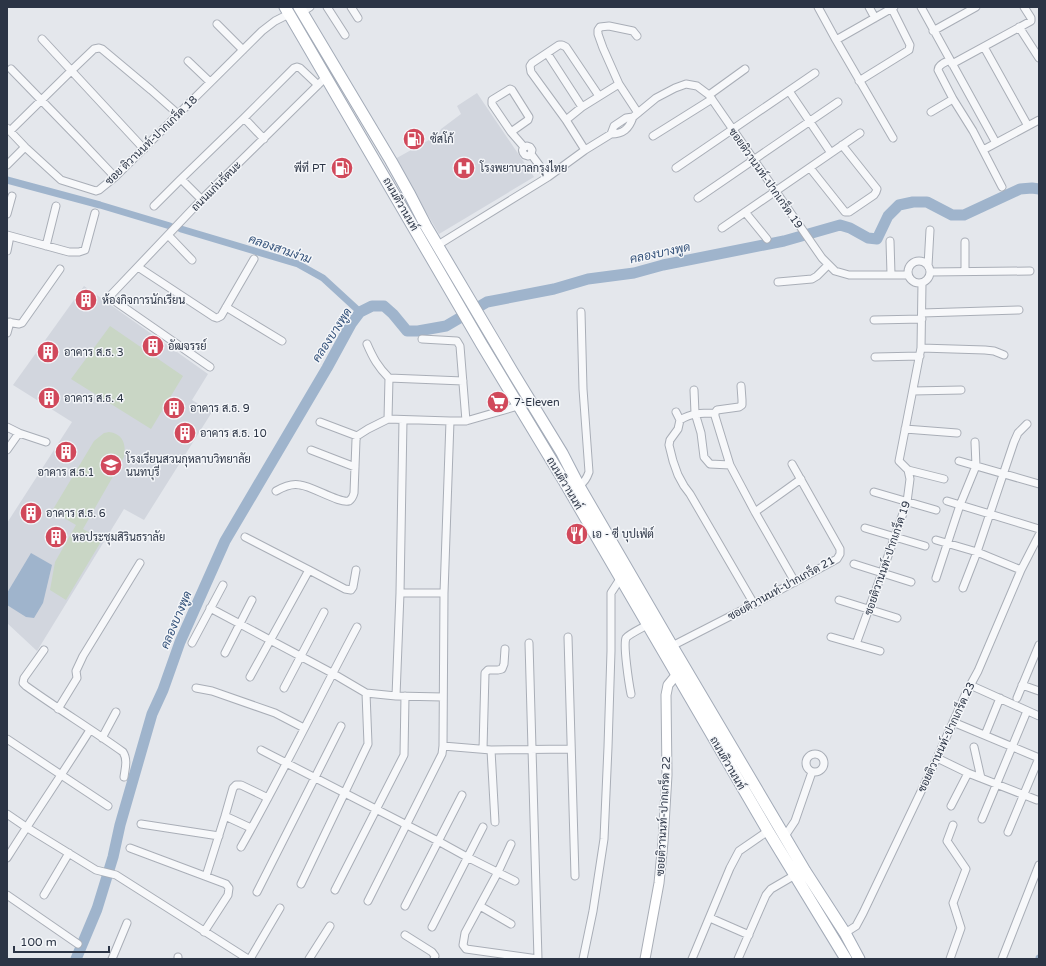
<svg xmlns="http://www.w3.org/2000/svg" width="1046" height="966" font-family="'Varela Round',Sarabun,sans-serif">
<rect width="100%" height="100%" fill="#e4e7ec"/>
<path fill="#d2d6de" d="M477,93L534,177L439,234L395,159L438,135L441,129L461,114L457,106Z
M84,286L208,374L192,400L212,412L144,520L124,509L37,651L7,623V523L72,422L13,385Z"/>
<path fill="#c9d6c5" d="M110,326L183,376L151,429L71,379Z
M109,432C124,434 126,445 124,457L83,529L102,540L66,600L50,590L55,562L76,525L52,511L94,441L104,433Z"/>
<path fill="#9fb4cc" d="M31,553L52,565L43,603L34,618L26,617L7,605V593Z"/>
<g fill="none" stroke-linecap="round" stroke-linejoin="round">
<path stroke="#9fb4cc" stroke-width="7" d="M7,180L100,205L170,226
M181,229L298,264L323,278L360,312
M1039,959V958"/>
<path stroke="#9fb4cc" stroke-width="11" d="M76,959L97,909L113,857L120,825L152,714L163,690L180,642L225,541L327,368L351,324L360,312L372,306H384L393,314L407,331H418L446,326L487,302L554,289L588,279L634,273L663,265L784,241L840,225L850,228L868,238L877,239L888,216L899,205L913,202H927L952,215H964L1020,189L1032,188L1039,189"/>
<g stroke="#a9aeb7" stroke-width="9">
<path id="street" d="M327,7L345,35
M351,7L358,18
M818,7L836,40L893,138
M869,7L875,18
M921,7L996,143
M302,12L310,7
M217,24L243,50
M1019,27L1039,58
M933,31L976,7
M637,36L633,31L609,26L600,27L598,30V34L603,48L619,84L638,113
M42,39L144,149
M836,40L894,7
M984,47L1028,126
M547,53L582,107
M950,60C945,62 938,65 938,70L953,99L973,131L1002,187
M188,61L210,82
M952,64L1031,21V18L1024,7
M11,69L80,140L115,177
M859,81L909,50L910,45L892,9
M510,89L512,90L529,117L528,120L511,132L492,104V100Z
M789,91L831,153
M709,95L745,69
M931,112L953,99
M244,118L264,139
M566,120L531,72L530,66L532,63L559,45H562L566,47L599,96
M7,128L25,147L61,180L96,191L99,190L115,177L262,31L275,21L289,14
M10,131L71,71L94,49L99,48L102,49L151,90L178,114
M511,132L524,147
M611,134C623,134 629,129 633,117
M653,136L712,99
M585,150L566,120L582,107L619,84
M983,150L1039,120
M531,154L528,156L525,155C521,151 522,148 527,146L530,147L532,150L531,154L548,177
M7,165L25,147
M676,168L815,73
M810,168L845,212H849L874,195L876,192L877,189L842,145
M181,179L244,118L294,68L297,67L300,68L318,85
M698,198L838,102
M154,206L181,179L202,200
M745,212L767,239
M7,214L12,196
M722,228L860,133
M7,235L69,252H79L85,250L95,213
M168,235L192,260
M890,241L891,274
M965,242V271
M438,245L548,177L585,150L611,134L614,126L626,118L633,117L656,98L675,88L686,84L697,86L709,95L822,258L835,271L849,275H908
M46,246L56,206
M7,251L9,241
M908 272a11 11 0 1 1 22 0a11 11 0 1 1-22 0Z
M928,266L930,230
M138,267L214,317L217,318L221,316L254,259
M930,272L1030,271
M778,282L812,279L817,276L828,265
M226,307L282,341
M922,313L1019,310
M874,320L922,319
M7,322L19,324L22,323L60,269
M7,333L10,322
M422,339L457,341L460,346L466,421
M367,344C373,358 378,367 389,378L463,381
M921,348L985,350L994,351L1004,355
M875,357L920,356
M210,367L109,297L204,197L326,77
M694,390L695,413L701,433L704,457L710,464L730,465L715,416V413L717,410L739,407L742,405V400L741,386
M913,391L961,390
M676,412L680,420L678,429L670,440L669,445L673,461L678,475L684,486L690,494L754,604
M388,419L389,378
M680,420C691,413 702,413 715,413
M320,422L357,436
M7,427L19,433L46,442
M905,429L957,433
M7,450L19,433
M311,450L355,467
M959,461L1039,484
M730,465L755,512L795,582
M908,470L944,479
M579,486C585,482 587,478 589,472L583,389L581,312
M276,491C283,487 292,483 300,485C312,486 340,504 349,501C352,499 353,497 354,493L356,440L357,436L368,429L388,419L450,421H466L518,406
M874,492L936,510
M947,501L1039,529
M755,512L801,479
M865,528L925,546
M245,537L309,570
M936,540L977,552L1021,570
M854,564L911,582
M936,578L960,505L976,466L975,442
M963,588L977,552L1014,442L1018,433L1027,424
M400,593H444
M839,600L897,618
M210,608L332,673L366,693L396,696L443,697
M568,637L575,876
M831,637L880,651
M192,643L223,585
M529,643L538,959
M856,644L882,573L907,502L910,479L908,470L899,461L921,348L922,283
M672,646L754,604L837,559L840,554V549L792,464
M44,650L24,678L23,683L26,686C58,709 91,729 123,752C128,760 125,769 124,777
M225,653L252,600
M250,677L309,570L345,589L351,590L353,587L356,570
M970,685L1039,716
M1022,685L1039,691
M196,688L212,691L275,713L304,728
M284,688L324,612
M631,694C629,684 623,645 626,638C629,634 642,628 647,625
M396,696L400,593L403,420
M1017,698L1039,645
M58,709L77,678L76,671L83,656L140,563
M953,722L1039,758
M985,735L1000,698
M102,738L116,712
M7,739L108,806
M443,746L491,750L571,749
M974,747L981,778
M483,749L485,673L488,670H498L502,669L504,664L505,649
M261,750L438,841L467,857L515,881
M491,750L495,822
M806 763a9 9 0 1 1 18 0a9 9 0 1 1-18 0Z
M937,758L968,773L1037,800
M951,806L968,773
M7,814L26,827L96,870L116,875L248,959
M225,816L251,828
M982,819L1027,711
M141,824L219,836
M1008,832L1039,758
M785,836L795,821L812,772
M511,844L498,872L465,933L463,945L466,949L538,959
M241,847C282,775 318,700 357,627
M130,848L226,884L229,888L228,895L204,932
M7,858C34,815 63,773 90,730
M206,876L225,816L233,788L236,785H241L268,798
M301,884L368,744L366,693
M335,890L404,755L405,696
M257,892L341,726
M7,895L78,944
M44,895L69,853
M368,901L442,754L443,746L444,593L450,421
M405,906L462,795
M480,906L511,924
M710,918L749,935
M432,927L483,827
M845,933L856,926L863,913L937,758L966,693L978,671L1021,570L1039,535
M405,935L432,952L435,956L434,959
M112,959L127,923
M178,959V957
M250,959L280,908
M309,959L330,926
M583,959L593,911L604,839L608,747L611,651V593L620,579
M692,959L730,868L739,851L768,831
M738,959L766,895L771,889L795,875
M950,959L961,928L953,903L966,869L947,841L953,825
M1002,959L1039,865"/>
</g>
<g stroke="#a9aeb7" stroke-width="11">
<path id="secondary" d="M645,959L659,883L663,842L667,775L666,695L668,685L677,674"/>
</g>
<g stroke="#a3abb8" stroke-width="13">
<path id="primary" d="M285,7L482,345L564,481L768,831L846,959
M299,7L391,161L410,195L426,226L512,371L562,453L579,486L672,646L805,871L845,933L859,959"/>
</g>
<use href="#street" stroke="#f7f8fa" stroke-width="7"/>
<use href="#secondary" stroke="#fff" stroke-width="9"/>
<use href="#primary" stroke="#fff" stroke-width="11"/>
</g>
<defs>
<g id="fuel-disc" transform="scale(1.15)"><circle r="9.5" fill="#d1495b" stroke="#f4f6f9"/><path d="M-5.5-6h7V0h2V4h1.3V-2.5L3-4.5l.8-.8L6-3V5H2.5V1h-1V6h-7ZM-4.2-4.7v3.2H.2V-4.7Z" fill="#fff"/></g>
<g id="hospital-disc" transform="scale(1.15)"><circle r="9.5" fill="#d1495b" stroke="#f4f6f9"/><path d="M-5-5h3v3.5h4V-5h3V5h-3V1.5h-4V5h-3Z" fill="#fff"/></g>
<g id="building-disc" transform="scale(1.15)"><circle r="9.5" fill="#d1495b" stroke="#f4f6f9"/><path d="M-4-6H4V6H1V3H-1V6H-4ZM-2.5-4.3h1.7v1.8h-1.7ZM.8-4.3h1.7v1.8H.8ZM-2.5-1h1.7V.8h-1.7ZM.8-1h1.7V.8H.8Z" fill="#fff"/></g>
<g id="supermarket-disc" transform="scale(1.15)"><circle r="9.5" fill="#d1495b" stroke="#f4f6f9"/><path d="M-6-5.5h2.5l.6 2H6L4.5 2H-2.5L-4.4-4H-6ZM-1.5 3.2a1.3 1.3 0 1 0 .1 0ZM3 3.2a1.3 1.3 0 1 0 .1 0Z" fill="#fff"/></g>
<g id="school-disc" transform="scale(1.15)"><circle r="9.5" fill="#d1495b" stroke="#f4f6f9"/><path d="M0-5L7-2L0 1L-7-2ZM-4 1L0 2.5L4 1V4Q0 6-4 4Z" fill="#fff"/></g>
<g id="restaurant-disc" transform="scale(1.15)"><circle r="9.5" fill="#d1495b" stroke="#f4f6f9"/><path d="M-5-6h1v4h1v-4h1v4h1v-4h1v5L-1.5 .5V6h-2V.5L-5-1ZM5-6V6H3V1.5H1.5Q1.5-4 5-6Z" fill="#fff"/></g>
</defs>
<g fill-rule="evenodd">
<use href="#fuel-disc" x="414" y="139"/>
<use href="#fuel-disc" x="342" y="168"/>
<use href="#hospital-disc" x="464" y="168"/>
<use href="#building-disc" x="86" y="300"/>
<use href="#building-disc" x="153" y="346"/>
<use href="#building-disc" x="48" y="352"/>
<use href="#building-disc" x="49" y="398"/>
<use href="#supermarket-disc" x="498" y="402"/>
<use href="#building-disc" x="174" y="408"/>
<use href="#building-disc" x="185" y="433"/>
<use href="#building-disc" x="66" y="452"/>
<use href="#school-disc" x="111" y="465"/>
<use href="#building-disc" x="31" y="513"/>
<use href="#restaurant-disc" x="577" y="534"/>
<use href="#building-disc" x="56" y="537"/>
</g>
<g text-anchor="middle" stroke-width="3" stroke-linejoin="round" paint-order="stroke">
<g font-size="11" fill="#2b3445" stroke="#f4f6f9" text-anchor="start">
<text x="430" y="143">ซัสโก้</text>
<text x="326" y="172" text-anchor="end">พีที PT</text>
<text x="480" y="172">โรงพยาบาลกรุงไทย</text>
<text x="102" y="304">ห้องกิจการนักเรียน</text>
<text x="168" y="350">อัฒจรรย์</text>
<text x="64" y="356">อาคาร ส.ธ. 3</text>
<text x="64" y="402">อาคาร ส.ธ. 4</text>
<text x="514" y="406">7-Eleven</text>
<text x="190" y="412">อาคาร ส.ธ. 9</text>
<text x="200" y="437">อาคาร ส.ธ. 10</text>
<text x="126" y="463">โรงเรียนสวนกุหลาบวิทยาลัย<tspan x="126" dy="13">นนทบุรี</tspan></text>
<text x="66" y="476" text-anchor="middle">อาคาร ส.ธ.1</text>
<text x="46" y="517">อาคาร ส.ธ. 6</text>
<text x="592" y="538">เอ - ซี บุปเฟ่ต์</text>
<text x="72" y="541">หอประชุมสิรินธราลัย</text>
</g>
<g font-size="11" fill="#2b3445" stroke="#f4f6f9">
<text transform="translate(151 140) rotate(-44)" y="4">ซอย ติวานนท์-ปากเกร็ด 18</text>
<text transform="translate(766 178) rotate(55)" y="4">ซอยติวานนท์-ปากเกร็ด 19</text>
<text transform="translate(216 186) rotate(-45)" y="4">ถนนแก่นรัตนะ</text>
<text transform="translate(401 204) rotate(60)" y="4">ถนนติวานนท์</text>
<text transform="translate(565 483) rotate(59)" y="4">ถนนติวานนท์</text>
<text transform="translate(887 558) rotate(-71)" y="4">ซอยติวานนท์-ปากเกร็ด 19</text>
<text transform="translate(781 588) rotate(-29)" y="4">ซอยติวานนท์-ปากเกร็ด 21</text>
<text transform="translate(946 737) rotate(-65)" y="4">ซอยติวานนท์-ปากเกร็ด 23</text>
<text transform="translate(728 763) rotate(60)" y="4">ถนนติวานนท์</text>
<text transform="translate(663 816) rotate(-87)" y="4">ซอยติวานนท์-ปากเกร็ด 22</text>
</g>
<g font-size="12" font-style="italic" fill="#34527a" stroke="#f4f6f9">
<text transform="translate(280 249) rotate(19)" y="4">คลองสามง่าม</text>
<text transform="translate(660 253) rotate(-12)" y="4">คลองบางพูด</text>
<text transform="translate(332 335) rotate(-57)" y="4">คลองบางพูด</text>
<text transform="translate(176 620) rotate(-67)" y="4">คลองบางพูด</text>
</g>
</g>
<rect width="1046" height="966" fill="none" stroke="#2b3445" stroke-width="16"/>
<path d="M14 946v6h95v-6" fill="none" stroke="#2b3445" stroke-width="2"/>
<text x="20" y="946" font-size="12" fill="#2b3445" stroke="#f4f6f9" stroke-width="3" paint-order="stroke">100 m</text>
</svg>
